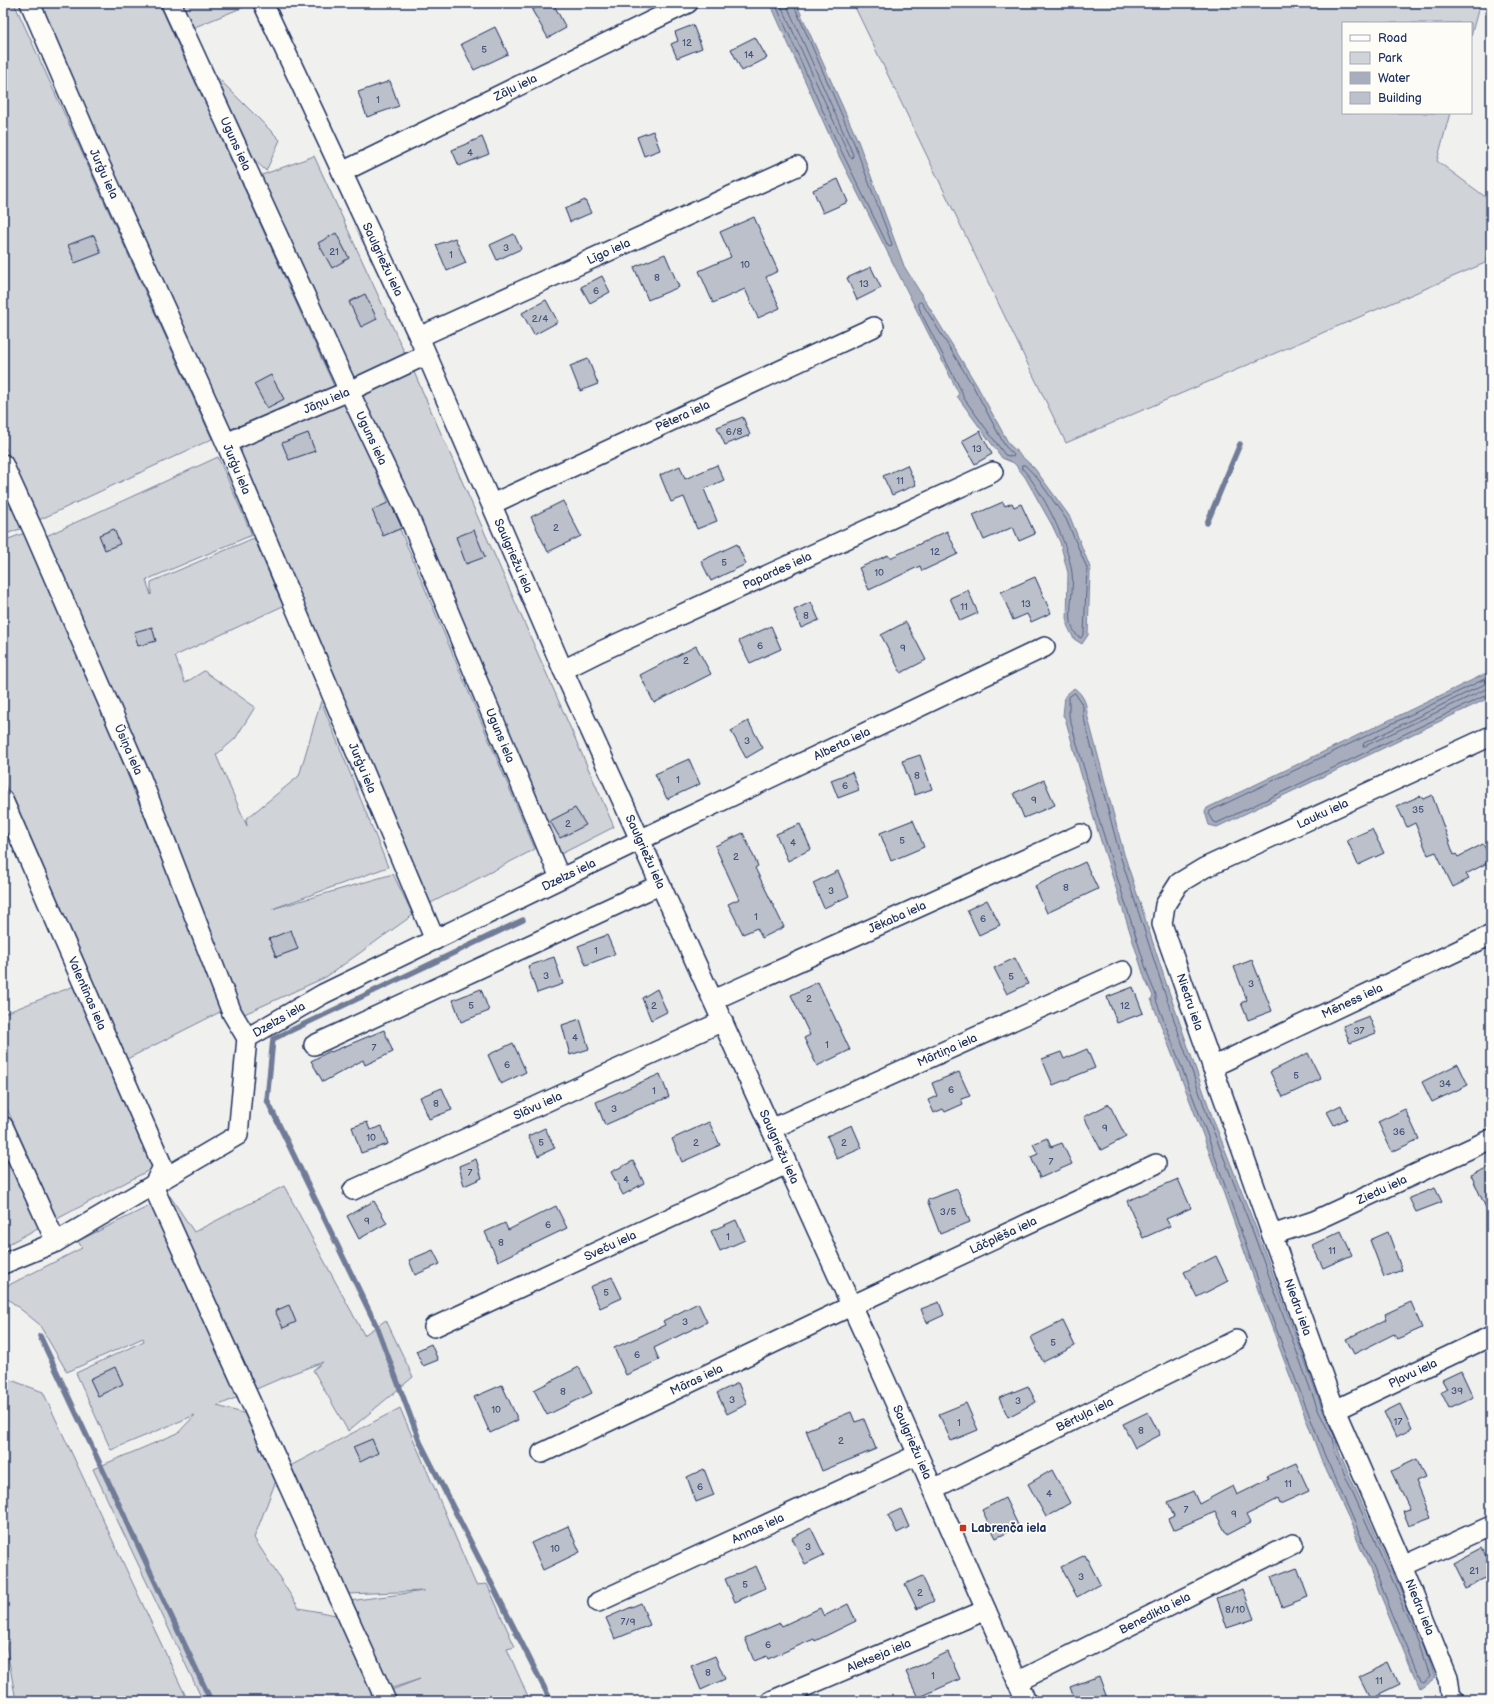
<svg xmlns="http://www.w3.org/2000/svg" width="1494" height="1704" font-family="'Balsamiq Sans',sans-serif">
<rect width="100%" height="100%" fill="#f0f0ee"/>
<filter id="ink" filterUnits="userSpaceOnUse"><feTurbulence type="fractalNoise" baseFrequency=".025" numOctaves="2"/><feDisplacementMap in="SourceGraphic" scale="8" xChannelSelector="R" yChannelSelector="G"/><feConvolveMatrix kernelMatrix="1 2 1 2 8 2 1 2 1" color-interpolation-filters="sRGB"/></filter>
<g filter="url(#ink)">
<path fill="#d0d3d8" stroke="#76819b" d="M3,3H14L212,439L39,520L3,442Z
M35,3H159L197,86L217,77L280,140L266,171L223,129L218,131L334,386L229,430Z
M179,3H251V4L190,29Z
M853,3H1480L1471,36V23H1343V113H1450L1437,161L1491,201V250L1485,263L1066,443Z
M314,156L406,356L351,379L259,176Z
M414,372L614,827L557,856L362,395Z
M345,399L535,849L427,905L241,456L242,447Z
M218,457L252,535L146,580L151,595V582L254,538L283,606L175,656L185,683L204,671L255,707L235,739L216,755L247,826L246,819L299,776L321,701L388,867L272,909L393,874L413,915L326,977L240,1016L44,537Z
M3,484L23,528L3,535Z
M30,531L222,1011L125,1060L3,780V541Z
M74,986L153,1168L57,1219L3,1100V1014Z
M3,1144L40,1227L3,1247Z
M284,1186L364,1335L386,1320L413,1377L348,1431L313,1370L323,1362L291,1374L217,1406L258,1417L277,1478L254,1538L299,1608L341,1616L373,1694L371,1701H203L93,1469L178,1433L195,1415L111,1450L76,1373L144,1341L143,1338L67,1372L39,1324L3,1295V1288L82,1248L78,1241L170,1196L194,1232Z
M3,1377L43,1392L188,1701H16L3,1628Z
M400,1408L476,1585L487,1584L515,1647L507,1649L530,1701H394L389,1691L420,1679L389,1689L349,1601L424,1591L347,1594L290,1466Z"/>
<path fill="#a7adbd" stroke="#6f7b97" d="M770,3H796L858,141L904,266L976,384L1009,444L1035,469L1070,517L1091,570L1090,572L1088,635L1082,644L1074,639L1067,625L1068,573L1060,542L1052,525L1025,477L1014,463L1002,458L957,396L959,394L837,152Z
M1491,671V697L1217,827L1209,825L1205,812L1207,808Z
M1074,688C1083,694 1087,704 1087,714L1124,854L1167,986L1213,1119L1257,1231L1322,1408L1335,1437L1339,1452L1417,1627L1434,1677L1419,1688L1349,1519L1321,1459L1262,1301L1203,1135L1151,999L1153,996L1145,979L1094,819L1065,718L1063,716L1065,696Z"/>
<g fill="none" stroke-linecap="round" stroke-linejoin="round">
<path stroke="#536184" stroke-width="1" d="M775,3L834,136L888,246L891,247L892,244L854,143L793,3
M780,3L850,157L852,158L853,155L849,145L788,8V3
M920,302L922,303L973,386L1005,446L1014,455L1013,457L1005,455L963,397L962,392L921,313L918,304Z
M1022,465H1025L1038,479L1066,519L1087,568L1084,633L1081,638L1077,636C1075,632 1071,627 1071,622C1069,606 1074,589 1072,573C1068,542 1042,490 1022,468Z
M1491,676L1210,811L1209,815L1213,822L1217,823L1491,693
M1491,681L1364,743L1363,746H1365L1486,689L1491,688
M1075,693L1083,706V715L1120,855L1163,988L1209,1120L1253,1232L1318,1410L1332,1438L1335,1453L1414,1629L1429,1675L1422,1681L1420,1680L1353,1518L1325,1456L1265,1300L1207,1134L1156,1000V995L1149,978L1098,817L1069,716V697Z"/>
<path stroke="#6f7b97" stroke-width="5.5" d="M1207,523L1240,444
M523,920L273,1039L267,1100L377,1327L420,1442L551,1701
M40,1336L211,1701"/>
</g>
<path fill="#bbc0ca" stroke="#1b2f5e" d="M544,3H553L566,28L548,38L532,10Z
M693,25L702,48L677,58L671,44L678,41L675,32Z
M495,27L508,54L474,70L461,44Z
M755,37L767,58L742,71L731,49Z
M390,81L399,106L367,117L358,92Z
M653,131L660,150L644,156L637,137Z
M482,137L489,154L459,166L452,150Z
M838,179L848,202L823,213L813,190Z
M585,200L591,213L570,222L565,209Z
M754,217L778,271L766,277L780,308L758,318L745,289L713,303L699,271L731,257L720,232Z
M336,233L349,258L332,268L318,243Z
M514,234L521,249L497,260L490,245Z
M94,235L101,253L75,263L68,245Z
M455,238L466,263L447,271L436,245Z
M665,254L679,287L648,300L634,267Z
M871,267L881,288L857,300L847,278Z
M602,276L610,292L590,303L581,287Z
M365,294L377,319L361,327L349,302Z
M546,300L558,322L534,335L522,313Z
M588,359L598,384L580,391L570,366Z
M271,375L284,399L267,408L254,384Z
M743,417L750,435L725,445L717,427Z
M980,431L992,454L975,464L962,441Z
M308,433L315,451L289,460L282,443Z
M717,465L724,480L704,489L717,521L697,529L684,497L671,502L660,475L680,466L685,479Z
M907,465L916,485L892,495L883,476Z
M563,501L581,536L548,552L531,517Z
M390,502L402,528L383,536L372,510Z
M1003,502L1005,506L1012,503L1014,507L1021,504L1035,534L1019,541L1013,527L984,540L973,515Z
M114,529L120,544L105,550L99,535Z
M474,530L485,557L466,564L456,537Z
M947,531L958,554L922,571L920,566L869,590L859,568L888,555L890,558Z
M737,544L746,564L711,581L701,561Z
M1035,577L1051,613L1031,622L1027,614L1013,620L1001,592Z
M968,590L978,613L960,621L950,598Z
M811,602L819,620L801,628L794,610Z
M906,622L926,660L901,673L881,635Z
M771,626L781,649L750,663L739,641Z
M152,627L156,641L138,646L134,632Z
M696,646L711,674L654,703L640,675Z
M748,721L763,748L746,758L731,731Z
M920,755L932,789L915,795L902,761Z
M689,759L700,784L667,799L655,774Z
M852,772L859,790L838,798L831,780Z
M1044,780L1055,805L1024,818L1014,793Z
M1432,795L1454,855L1456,854L1458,857L1483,844L1491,859V861L1466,874L1469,879L1453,887L1436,852L1428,855L1415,823L1407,827L1397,806L1420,796L1423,799Z
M575,808L586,825L560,838L550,821Z
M913,820L924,847L891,861L880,833Z
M800,824L811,849L788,861L776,834Z
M1372,829L1384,853L1358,865L1347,840Z
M743,833L758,866L755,868L784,927L762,938L757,928L743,934L728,904L739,899L715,846Z
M1085,862L1098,889L1047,913L1035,886Z
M838,871L849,896L824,908L813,883Z
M987,900L1000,925L979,935L967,910Z
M291,930L298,949L276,957L269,939Z
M607,935L615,954L586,965L578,946Z
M554,957L563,984L537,993L528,966Z
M1015,958L1028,984L1007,994L994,968Z
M1252,960L1272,1011L1248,1020L1241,1003L1247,1000L1234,967Z
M818,982L850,1050L817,1066L804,1038L810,1035L791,995Z
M1133,987L1143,1013L1117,1023L1107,997Z
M481,989L489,1011L461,1022L453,1000Z
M657,989L667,1012L651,1020L642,998Z
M1369,1016L1376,1033L1350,1043L1343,1026Z
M580,1019L589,1049L570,1055L562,1025Z
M384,1030L393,1052L365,1065L363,1060L323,1082L311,1061L330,1051L331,1052Z
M513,1043L526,1072L501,1084L488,1055Z
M1087,1049L1095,1068L1053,1085L1042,1059L1061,1052L1064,1059Z
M1308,1053L1321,1079L1283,1097L1270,1072Z
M1458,1064L1468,1085L1432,1102L1422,1082Z
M959,1072L970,1096L961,1099L963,1104L945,1112L943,1109L934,1113L928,1100L937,1096L932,1083Z
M660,1074L669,1097L632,1112V1113L605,1125L596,1102Z
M442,1088L452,1110L429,1119L420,1097Z
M1109,1104L1126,1137L1101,1150L1084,1117Z
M1341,1105L1347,1119L1334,1125L1327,1112Z
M1405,1109L1419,1139L1392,1152L1378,1122Z
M367,1122L370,1130L382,1126L388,1144L361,1153L352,1127Z
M709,1122L720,1145L682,1162L672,1139Z
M852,1125L862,1148L837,1159L827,1136Z
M545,1128L555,1148L538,1156L528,1136Z
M1047,1138L1051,1147L1062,1143L1072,1164L1040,1178L1031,1157L1038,1154L1033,1144Z
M476,1159L482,1178L464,1186L459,1166Z
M633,1161L644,1183L623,1195L611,1172Z
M1491,1166V1219L1471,1175Z
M1178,1179L1191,1208L1166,1219L1170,1226L1143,1238L1127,1201Z
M1435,1188L1442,1202L1416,1212L1409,1198Z
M957,1189L970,1222L940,1234L927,1200Z
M374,1201L387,1223L359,1239L347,1216Z
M556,1206L567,1228L498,1261L485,1232L505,1223L508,1230Z
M736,1220L745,1240L720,1251L711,1231Z
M1341,1231L1352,1255L1323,1268L1312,1245Z
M1388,1232L1402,1270L1384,1277L1370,1240Z
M433,1250L440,1264L415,1275L409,1260Z
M1216,1256L1228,1281L1197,1297L1184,1272Z
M612,1277L622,1298L600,1308L590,1287Z
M939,1302L944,1315L927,1323L921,1309Z
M1411,1302L1422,1328L1397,1339L1394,1334L1354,1354L1346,1339L1387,1319L1385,1314Z
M698,1303L707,1322L654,1348L659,1360L626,1375L614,1348L665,1325L663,1321Z
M289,1305L296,1322L283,1328L275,1311Z
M1063,1321L1075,1346L1043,1362L1031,1337Z
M431,1344L438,1360L423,1366L416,1351Z
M115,1367L123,1384L98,1396L90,1379Z
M579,1367L592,1393L547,1415L534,1390Z
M1461,1371L1473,1397L1449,1408L1441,1392L1447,1389L1442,1380Z
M738,1383L747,1404L727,1414L717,1393Z
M502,1385L518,1420L490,1433L474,1397Z
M1028,1386L1036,1402L1008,1417L999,1398Z
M966,1403L978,1430L951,1441L939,1414Z
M1400,1404L1412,1429L1396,1437L1384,1412Z
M851,1412L855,1422L864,1419L876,1449L822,1471L806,1430Z
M1148,1412L1160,1435L1135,1448L1123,1424Z
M372,1439L378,1453L360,1462L353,1447Z
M1417,1459L1425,1477L1416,1481L1431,1518L1409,1526L1403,1511L1410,1509L1392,1471Z
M1296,1463L1309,1491L1280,1504L1278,1499L1246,1515L1250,1523L1227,1535L1215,1512L1173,1530L1168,1519L1174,1516L1168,1502L1193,1491L1199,1504L1233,1486L1237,1495L1269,1479L1267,1476Z
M704,1469L714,1495L696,1502L687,1477Z
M1052,1470L1070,1503L1046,1517L1028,1484Z
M1005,1498L1019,1527L996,1538L982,1510Z
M901,1509L909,1527L897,1533L888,1515Z
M568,1526L580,1552L543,1570L531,1543Z
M811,1528L824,1555L805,1564L792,1538Z
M1482,1548L1491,1566V1575L1465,1587L1453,1563Z
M1085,1555L1100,1584L1077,1597L1061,1567Z
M756,1566L766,1588L735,1602L725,1579Z
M1297,1567L1308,1597L1282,1607L1271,1577Z
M922,1576L934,1601L917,1609L905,1584Z
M1243,1589L1254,1619L1227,1628L1217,1598Z
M641,1603L650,1625L615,1639L606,1618Z
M848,1604L856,1621L815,1641L814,1639L768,1659L767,1656L754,1661L745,1638L780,1623L782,1626L820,1608L824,1616Z
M948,1652L960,1679L918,1698L906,1672Z
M715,1656L725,1679L701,1690L691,1666Z
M1389,1662L1399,1684L1370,1698L1359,1676Z
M1099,1676L1108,1701H1075L1070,1687Z"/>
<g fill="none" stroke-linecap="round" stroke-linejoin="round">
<g stroke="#1b2f5e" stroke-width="22">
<g id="minor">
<path id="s1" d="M30,3L92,147L226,443L435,940"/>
<path id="s2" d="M171,3L349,391L409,517L560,878"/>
<path id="s3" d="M263,3L419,337L563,670L886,1382L1026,1701"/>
<path id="s4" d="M342,172L688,3"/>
<path id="s5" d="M419,337L797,166"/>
<path id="s6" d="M226,443L349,391L426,355"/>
<path id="s7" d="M3,464L34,532L141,778L232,1013L247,1038"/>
<path id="s8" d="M492,504L874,327"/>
<path id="s9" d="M563,670L599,652L993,472"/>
<path id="s10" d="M3,800L163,1167L153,1186L386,1701"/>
<path id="s11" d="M713,1000L1081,834"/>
<path id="s12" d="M247,1038L323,994L648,836L1045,647"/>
<path d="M314,1045L659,885"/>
<path id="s13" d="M1212,1067L1491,935"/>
<path d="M3,1126L56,1242"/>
<path id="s14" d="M771,1129L1123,971"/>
<path id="s15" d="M353,1190L723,1021"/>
<path id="s16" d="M1272,1235L1314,1221L1491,1139"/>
<path d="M3,1264L56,1242L238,1135L247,1038"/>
<path id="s17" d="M434,1327L787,1164"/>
<path id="s18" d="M1335,1410L1491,1336"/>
<path id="s19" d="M542,1453L851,1306L1156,1164"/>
<path id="s20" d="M933,1489L1236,1340"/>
<path d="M1403,1566L1491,1526"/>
<path id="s21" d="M598,1602L917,1455"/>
<path id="s22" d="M1017,1682L1293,1544"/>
<path id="s23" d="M771,1701L986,1610"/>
<path id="s24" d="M1454,1701L1451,1700L1448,1679L1403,1566L1335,1410L1272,1235L1162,924L1165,905L1179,883L1204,868L1491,736"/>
</g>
</g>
<use href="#minor" stroke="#fdfcf7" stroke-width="19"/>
</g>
</g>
<rect fill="#c8321e" stroke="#fdfcf7" stroke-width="1.5" x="959" y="1524" width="8" height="8" rx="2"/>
<g text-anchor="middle" stroke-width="3.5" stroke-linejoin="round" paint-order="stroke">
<g font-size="10" fill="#435379">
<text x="687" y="46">12</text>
<text x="484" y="53">5</text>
<text x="749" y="58">14</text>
<text x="378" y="103">1</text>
<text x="470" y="156">4</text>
<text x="506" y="251">3</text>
<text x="334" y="255">21</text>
<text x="451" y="258">1</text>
<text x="745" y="268">10</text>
<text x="657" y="281">8</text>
<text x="864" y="287">13</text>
<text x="596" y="294">6</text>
<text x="540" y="322">2/4</text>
<text x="734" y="435">6/8</text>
<text x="977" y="452">13</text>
<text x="900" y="484">11</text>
<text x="556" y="531">2</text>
<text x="935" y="555">12</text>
<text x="724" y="566">5</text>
<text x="879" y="576">10</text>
<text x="1026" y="607">13</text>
<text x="964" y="610">11</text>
<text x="806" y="619">8</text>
<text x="760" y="649">6</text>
<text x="903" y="651">9</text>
<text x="686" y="664">2</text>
<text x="747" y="744">3</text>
<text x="917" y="779">8</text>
<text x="678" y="783">1</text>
<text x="845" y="789">6</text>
<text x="1034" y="803">9</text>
<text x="1418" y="813">35</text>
<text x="568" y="827">2</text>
<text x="902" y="844">5</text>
<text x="793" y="846">4</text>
<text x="736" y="860">2</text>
<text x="1066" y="891">8</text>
<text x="831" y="894">3</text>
<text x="756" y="920">1</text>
<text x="983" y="922">6</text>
<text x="596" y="954">1</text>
<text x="546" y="979">3</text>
<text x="1011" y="980">5</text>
<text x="1251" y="987">3</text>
<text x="809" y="1002">2</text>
<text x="471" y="1009">5</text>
<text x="654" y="1009">2</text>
<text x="1125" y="1009">12</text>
<text x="1359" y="1034">37</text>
<text x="575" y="1041">4</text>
<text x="827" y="1048">1</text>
<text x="374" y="1051">7</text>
<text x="507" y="1068">6</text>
<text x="1296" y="1079">5</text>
<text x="1445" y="1087">34</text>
<text x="951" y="1093">6</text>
<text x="654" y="1094">1</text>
<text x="436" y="1107">8</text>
<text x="614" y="1112">3</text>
<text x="1105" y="1131">9</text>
<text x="1399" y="1135">36</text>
<text x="371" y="1141">10</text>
<text x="541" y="1146">5</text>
<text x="696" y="1146">2</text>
<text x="844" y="1146">2</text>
<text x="1051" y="1165">7</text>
<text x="470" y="1176">7</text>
<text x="626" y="1183">4</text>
<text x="948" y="1215">3/5</text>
<text x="367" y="1224">9</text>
<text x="548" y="1228">6</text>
<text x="728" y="1240">1</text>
<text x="501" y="1246">8</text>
<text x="1332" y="1254">11</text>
<text x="606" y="1296">5</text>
<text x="685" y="1325">3</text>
<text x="1053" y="1346">5</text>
<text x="637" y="1358">6</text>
<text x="1457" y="1394">39</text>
<text x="563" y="1395">8</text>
<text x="732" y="1403">3</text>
<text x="1018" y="1404">3</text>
<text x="496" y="1413">10</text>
<text x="1398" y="1425">17</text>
<text x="959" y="1426">1</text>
<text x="1141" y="1434">8</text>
<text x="841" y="1444">2</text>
<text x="1288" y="1487">11</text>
<text x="700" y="1490">6</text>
<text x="1049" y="1497">4</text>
<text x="1186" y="1513">7</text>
<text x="1234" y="1517">9</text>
<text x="808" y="1550">3</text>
<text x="555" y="1552">10</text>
<text x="1474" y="1574">21</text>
<text x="1081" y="1580">3</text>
<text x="745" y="1588">5</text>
<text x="920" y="1596">2</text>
<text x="1235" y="1613">8/10</text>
<text x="628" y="1625">7/9</text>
<text x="768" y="1648">6</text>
<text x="708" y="1676">8</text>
<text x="933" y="1679">1</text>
<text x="1379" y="1684">11</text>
</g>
<g font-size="12" fill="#1b2f5e" stroke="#fdfcf7">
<text dy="4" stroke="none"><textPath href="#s4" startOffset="193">Zāļu iela</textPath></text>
<text dy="4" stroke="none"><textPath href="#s2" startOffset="155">Uguns iela</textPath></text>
<text dy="4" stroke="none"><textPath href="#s1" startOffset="186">Jurģu iela</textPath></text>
<text dy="4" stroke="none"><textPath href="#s5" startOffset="208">Līgo iela</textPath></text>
<text dy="4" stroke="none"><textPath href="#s3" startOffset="283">Saulgriežu iela</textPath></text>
<text dy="4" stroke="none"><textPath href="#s6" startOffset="109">Jāņu iela</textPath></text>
<text dy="4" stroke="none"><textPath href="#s8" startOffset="210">Pētera iela</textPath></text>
<text dy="4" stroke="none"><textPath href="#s2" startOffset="479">Uguns iela</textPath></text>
<text dy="4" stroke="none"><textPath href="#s1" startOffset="510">Jurģu iela</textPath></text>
<text dy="4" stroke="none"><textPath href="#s3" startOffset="607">Saulgriežu iela</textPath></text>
<text dy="4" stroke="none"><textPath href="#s9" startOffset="236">Papardes iela</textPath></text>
<text dy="4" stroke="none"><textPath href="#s2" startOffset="803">Uguns iela</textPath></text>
<text dy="4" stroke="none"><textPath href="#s12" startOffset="664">Alberta iela</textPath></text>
<text dy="4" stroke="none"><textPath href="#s7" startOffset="312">Ūsiņa iela</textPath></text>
<text dy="4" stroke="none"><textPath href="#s1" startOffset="834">Jurģu iela</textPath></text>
<text dy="4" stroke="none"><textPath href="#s24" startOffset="1037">Lauku iela</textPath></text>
<text dy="4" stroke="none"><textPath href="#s3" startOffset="931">Saulgriežu iela</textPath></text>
<text dy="4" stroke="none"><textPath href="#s12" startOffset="361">Dzelzs iela</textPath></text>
<text dy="4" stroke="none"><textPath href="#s11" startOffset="202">Jēkaba iela</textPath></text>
<text dy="4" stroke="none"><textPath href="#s10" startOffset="211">Valentīnas iela</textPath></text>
<text dy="4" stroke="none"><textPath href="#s13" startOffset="155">Mēness iela</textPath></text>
<text transform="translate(1190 1002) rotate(71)" y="4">Niedru iela</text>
<text dy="4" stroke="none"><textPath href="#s12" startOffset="37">Dzelzs iela</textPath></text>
<text dy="4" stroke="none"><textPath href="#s14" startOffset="193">Mārtiņa iela</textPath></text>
<text dy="4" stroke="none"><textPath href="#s15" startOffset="203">Slāvu iela</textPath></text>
<text dy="4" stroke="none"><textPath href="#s3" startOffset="1255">Saulgriežu iela</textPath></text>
<text dy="4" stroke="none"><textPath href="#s16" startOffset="119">Ziedu iela</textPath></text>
<text dy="4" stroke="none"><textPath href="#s19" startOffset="510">Lāčplēša iela</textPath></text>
<text dy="4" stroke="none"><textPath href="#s17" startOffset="194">Sveču iela</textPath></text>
<text transform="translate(1298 1307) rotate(70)" y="4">Niedru iela</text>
<text dy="4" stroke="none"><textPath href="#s18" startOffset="86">Pļavu iela</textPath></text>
<text dy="4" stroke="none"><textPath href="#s19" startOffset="171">Māras iela</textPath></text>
<text dy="4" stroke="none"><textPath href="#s20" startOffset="169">Bērtuļa iela</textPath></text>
<text dy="4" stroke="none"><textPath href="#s3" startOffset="1579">Saulgriežu iela</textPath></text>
<text dy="4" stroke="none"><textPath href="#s21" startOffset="176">Annas iela</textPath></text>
<text transform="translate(1420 1607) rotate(68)" y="4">Niedru iela</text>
<text dy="4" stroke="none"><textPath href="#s22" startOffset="154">Benedikta iela</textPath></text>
<text dy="4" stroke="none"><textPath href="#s23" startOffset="117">Alekseja iela</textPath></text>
</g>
<g font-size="12" font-weight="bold" fill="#1b2f5e" stroke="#fdfcf7" text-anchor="start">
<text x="971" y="1532">Labrenča iela</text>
</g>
</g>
<rect width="1494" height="1704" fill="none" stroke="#fdfcf7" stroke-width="16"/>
<rect x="8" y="8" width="1478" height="1688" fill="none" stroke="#1b2f5e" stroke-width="1.5" filter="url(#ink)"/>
<rect x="1342" y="22" width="130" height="92" fill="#fdfcf7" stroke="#a3aaba"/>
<rect x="1350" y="35" width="20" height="6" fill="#fdfcf7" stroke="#a3aaba"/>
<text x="1378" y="42" font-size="12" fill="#1b2f5e">Road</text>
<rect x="1350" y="52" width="20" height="12" fill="#d0d3d8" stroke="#a3aaba"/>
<text x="1378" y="62" font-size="12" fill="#1b2f5e">Park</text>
<rect x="1350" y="72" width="20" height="12" fill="#a7adbd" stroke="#a3aaba"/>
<text x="1378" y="82" font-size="12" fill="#1b2f5e">Water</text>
<rect x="1350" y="92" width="20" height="12" fill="#bbc0ca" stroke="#a3aaba"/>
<text x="1378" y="102" font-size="12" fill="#1b2f5e">Building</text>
</svg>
